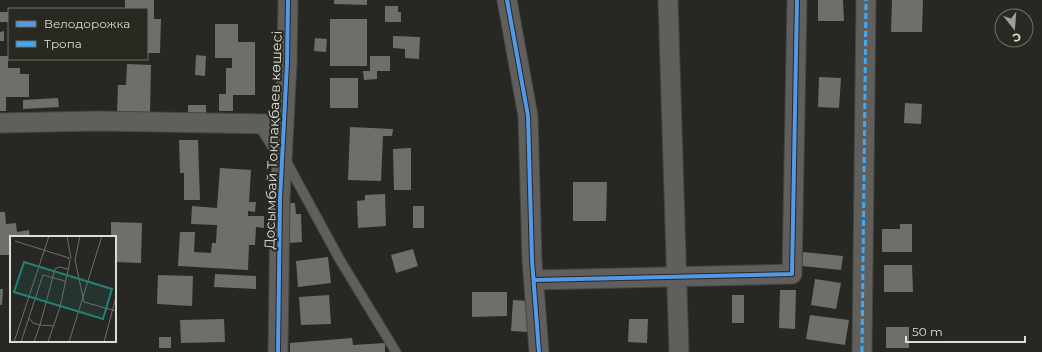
<svg xmlns="http://www.w3.org/2000/svg" width="1042" height="352" font-family="Montserrat,sans-serif">
<rect width="100%" height="100%" fill="#272723"/>
<path fill="#6e6e6b" d="M125,0H154V19H161L160,53H147V9H125Z
M334,0H367V5L334,4Z
M818,0H843L844,21H818Z
M892,0H923L922,32H891Z
M385,6H398V12H401V22H385Z
M0,12H9V22H0Z
M330,19H367V66H330Z
M215,24H238V42H255V95H233V111H219V94H226V68H232V58H215Z
M4,31V41H0V32Z
M393,36L420,37L419,59L405,58V49L393,48Z
M315,38L327,39L326,52L314,51Z
M196,55L206,56L205,76L195,75Z
M0,56H8V68H20V74H29V97H6V111H0Z
M370,56H390V71H377V79L364,80L363,71H370Z
M127,64L151,65L150,113L117,112L118,85H126Z
M819,77L841,78L839,108L818,107Z
M330,78H358V108H330Z
M58,98L59,107L23,109V100Z
M905,103L922,104L921,124L904,123Z
M188,105H206V113L188,114Z
M350,127L393,129L392,136H383L381,181L348,180Z
M179,140H198L200,200H184V173H180Z
M411,148V190H394L393,149Z
M220,168L251,170L249,202H256L255,212L248,211V216H264V228L256,227L255,245H249L248,270L178,266L180,232H195L194,252L211,253L212,243H216L217,225L191,224L192,206L217,208Z
M573,182H607L606,221H573Z
M385,194L386,226L358,228L357,201L365,200V195Z
M286,203H295L296,214H301L302,242L288,243Z
M413,206H424V228H413Z
M0,212H5L6,224L16,223L17,232L29,230L30,237H11V255H0Z
M111,222L142,223L141,263L115,262V237H111Z
M900,224H912V252H882V229H900Z
M413,249L418,266L396,273L391,255Z
M803,252L843,256L841,270L802,266Z
M328,257L331,283L298,287L296,261Z
M884,265H912L913,292H884Z
M215,274L256,276V289L214,287Z
M158,275L193,276L192,306L157,304Z
M815,279L841,283L836,309L811,305Z
M0,289H3L2,305H0Z
M780,290H796L795,329L779,328Z
M472,292H507V316L472,317Z
M329,295L331,324L301,325L299,297Z
M732,295H744V323H732Z
M513,300L529,301L528,332L511,331Z
M810,315L849,320L845,345L806,339Z
M224,319L225,342L181,343L180,320Z
M629,319H648L647,343L628,342Z
M886,327H909V348H886Z
M159,337H171V348H159Z
M352,338L353,345L385,343V352H290V343Z"/>
<g fill="none" stroke-linecap="round" stroke-linejoin="round">
<g stroke="#454541" stroke-width="11">
<path id="service" d="M285,159L340,260L396,352"/>
</g>
<g stroke="#454541" stroke-width="21">
<path id="minor" d="M507,0L528,116L532,260L539,352
M668,0L679,352
M0,123L98,121L264,124L282,153
M534,280L792,274L797,0
M278,352L280,199L287,63L288,0
M862,352L866,0"/>
</g>
<use href="#service" stroke="#605f5c" stroke-width="9"/>
<use href="#minor" stroke="#605f5c" stroke-width="19"/>
<path stroke="#3fa9f5" stroke-width="3" stroke-dasharray="6 3" stroke-linecap="butt" d="M862,352L866,0"/>
<g stroke="#292821" stroke-width="6">
<path id="cycleway" d="M507,0L528,116L532,260L539,352
M534,280L792,274L797,0
M278,352L280,199L287,63L288,0"/>
</g>
<use href="#cycleway" stroke="#5399e6" stroke-width="4"/>
</g>
<g text-anchor="middle" stroke-width="4" stroke-linejoin="round" paint-order="stroke">
<g font-size="14" fill="#dddcd8" stroke="#292821">
<text transform="translate(273 140) rotate(-88)" y="5">Досымбай Тоқпақбаев көшесі</text>
</g>
</g>
<g transform="translate(10 236)">
<rect width="106" height="106" fill="#272723"/>
<path fill="none" stroke="#706f6b" stroke-width="1" d="M57,0L61,23M70,0L65,24L74,66L106,75M5,5L59,22M19,82L23,87L30,89L45,33L49,31L58,33M4,106L39,0M11,106L33,39L55,45M24,106L30,89L44,90M38,106L50,71L60,25L58,22M59,106L92,0M94,106L106,61"/>
<path fill="#248079" fill-opacity="0.15" stroke="#248079" stroke-width="2" d="M14,26L102,53L93,83L4,56Z"/>
<rect width="106" height="106" fill="none" stroke="#dddcd8" stroke-width="2"/>
</g>
<rect x="8" y="8" width="140" height="52" fill="#292821" stroke="#71706a"/>
<rect x="16" y="21" width="20" height="6" fill="#5399e6" stroke="#71706a"/>
<text x="44" y="28" font-size="12" fill="#dddcd8">Велодорожка</text>
<rect x="16" y="41" width="20" height="6" fill="#3fa9f5" stroke="#71706a"/>
<text x="44" y="48" font-size="12" fill="#dddcd8">Тропа</text>
<g transform="translate(1014 28) rotate(163)"><circle r="19" fill="#292821" stroke="#71706a"/>
<path d="M0-3L7 15L0 10L-7 15Z" fill="#9d9d99"/>
<text y="-6" font-size="11" font-weight="bold" text-anchor="middle" fill="#dddcd8">С</text>
</g>
<path d="M906 336v6h119v-6" fill="none" stroke="#dddcd8" stroke-width="2"/>
<text x="912" y="336" font-size="12" fill="#dddcd8" stroke="#292821" stroke-width="3" paint-order="stroke">50 m</text>
</svg>
